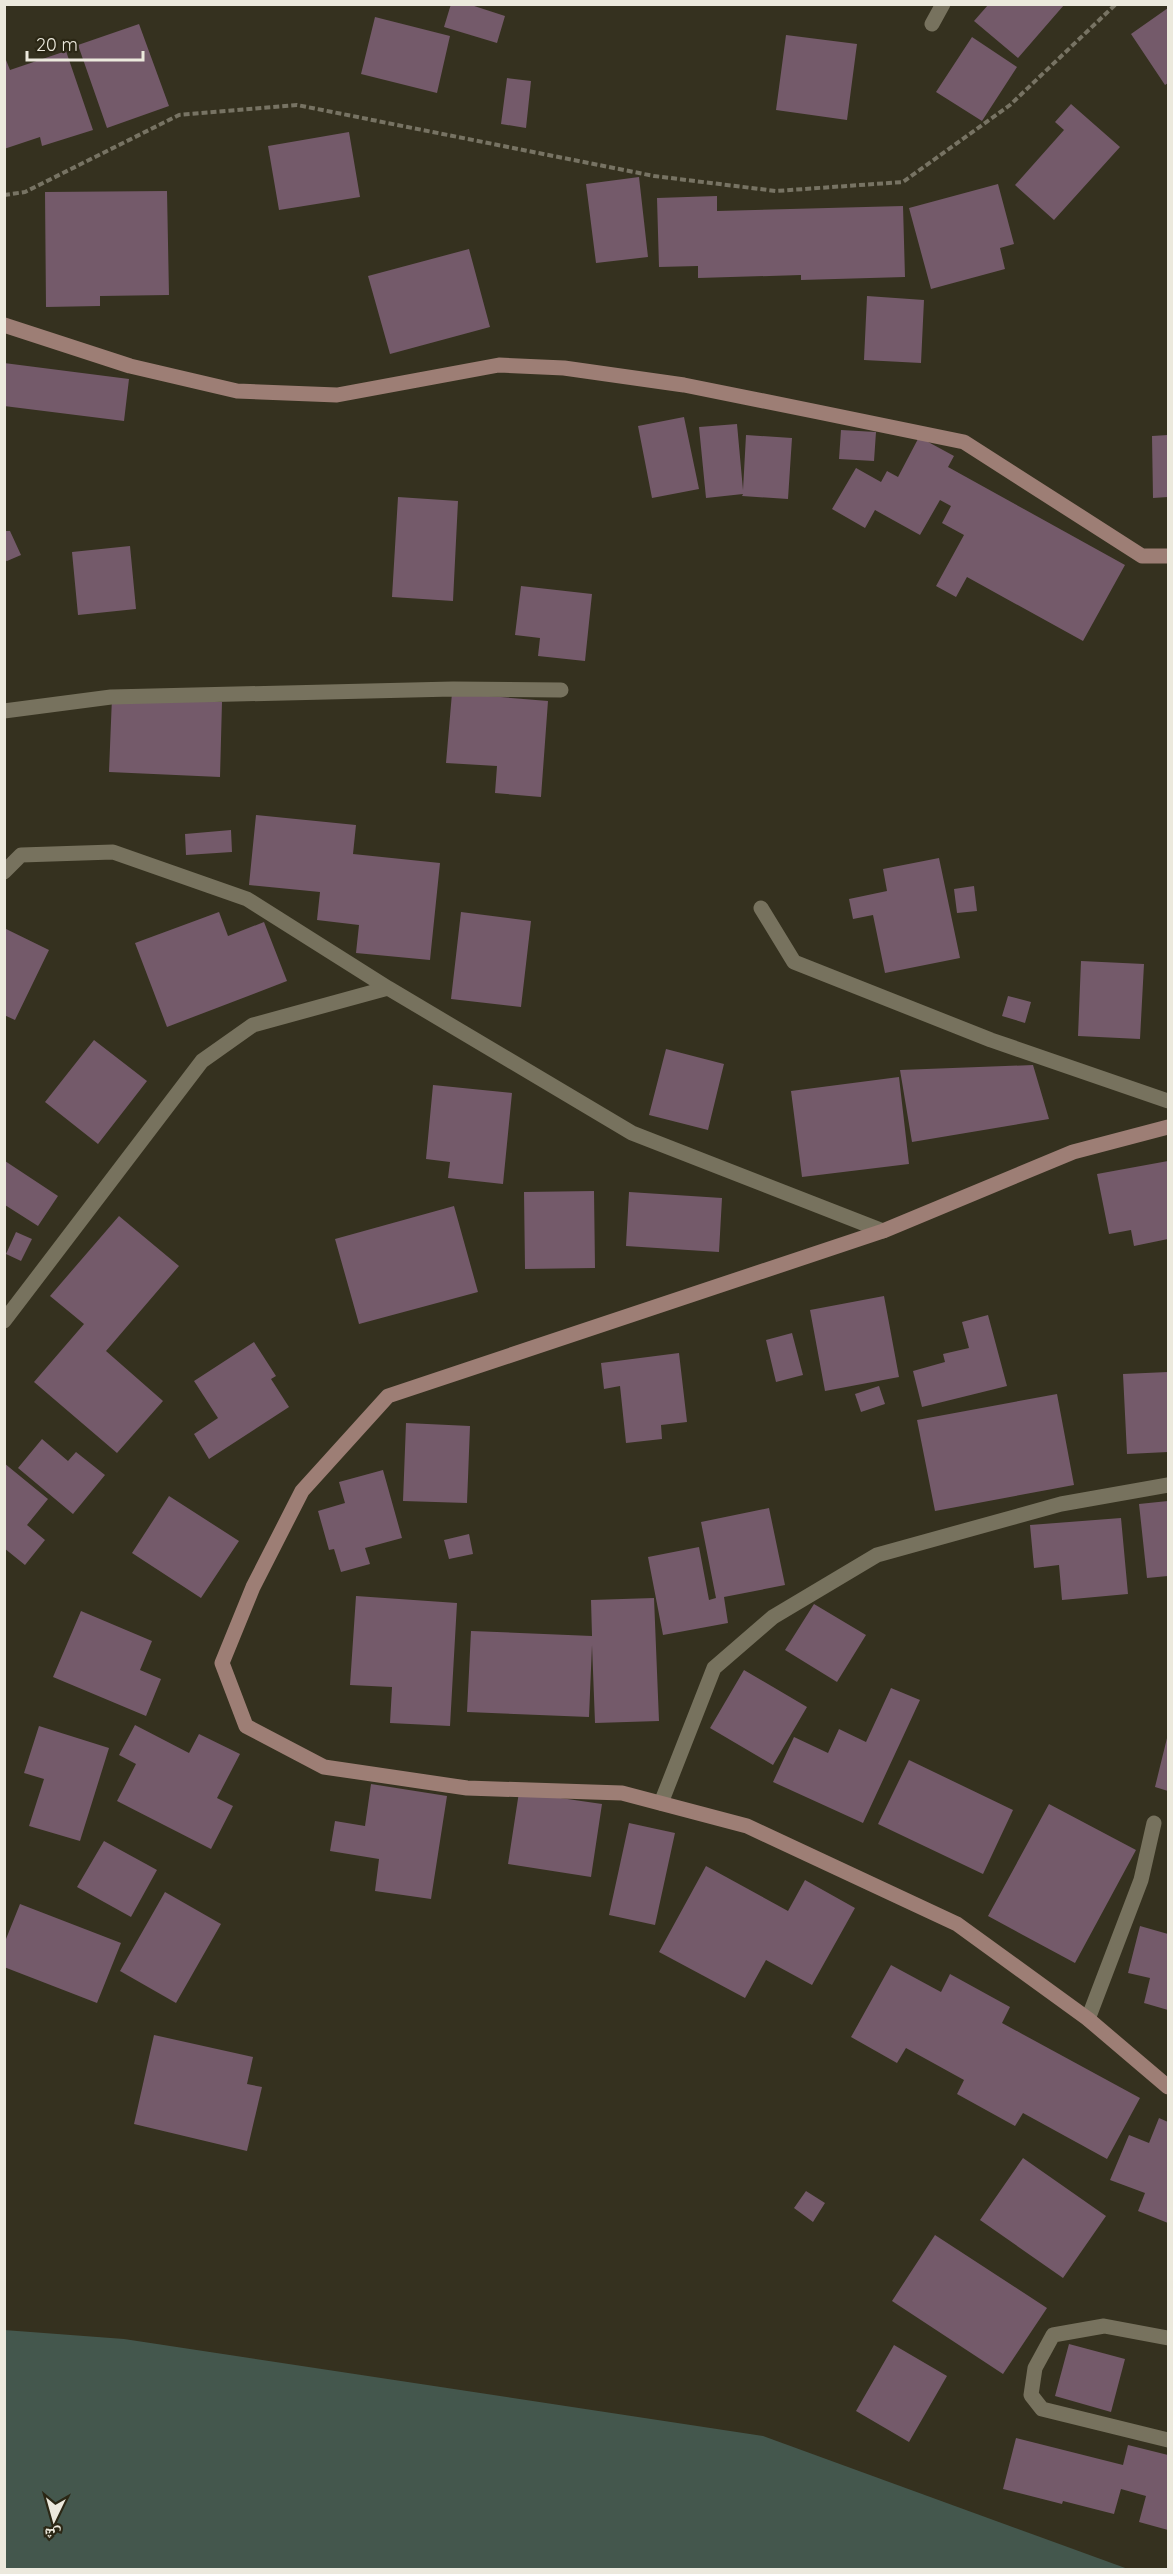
<svg xmlns="http://www.w3.org/2000/svg" width="1173" height="2574" font-family="Quicksand,'Noto Naskh Arabic',sans-serif">
<rect width="100%" height="100%" fill="#35311f"/>
<path fill="#44574d" d="M4,2330L124,2339L763,2436L1128,2569H5Z"/>
<path fill="#745a6a" d="M451,4H468L505,16L497,43L444,27Z
M988,5H1064L1018,58L974,21Z
M1168,8V83L1165,85L1131,34Z
M375,17L450,36L437,93L361,74Z
M139,24L169,106L107,128L78,45Z
M786,35L857,44L847,120L776,110Z
M972,37L1017,67L982,121L936,92Z
M66,51L93,130L42,146L40,137L4,149V55L10,70Z
M507,78L531,81L526,128L501,124Z
M1071,104L1120,147L1054,220L1015,185L1064,130L1055,122Z
M349,132L360,197L279,210L268,146Z
M639,177L648,257L596,263L586,184Z
M998,184L1014,244L1000,248L1005,269L931,289L909,208Z
M167,191L169,295L100,296V306L46,307L45,192Z
M717,196V211L903,206L905,277L801,280V275L698,278V266L659,267L657,198Z
M469,249L490,327L390,354L368,276Z
M867,296L924,300L921,363L864,360Z
M4,363L129,379L124,421L4,406Z
M684,417L699,489L652,498L638,426Z
M737,424L743,490L746,435L792,438L788,499L742,496L743,494L706,498L699,427Z
M841,430L876,432L874,461L839,459Z
M1168,435V497L1153,498L1152,436Z
M919,437L954,456L948,467L1125,565L1083,641L967,577L956,597L936,586L964,535L942,523L951,506L940,500L920,535L875,510L865,528L832,509L856,468L881,482L887,471L898,477Z
M398,497L458,501L453,601L392,597Z
M4,531H10L21,555L7,561L4,560Z
M130,546L136,609L78,615L72,552Z
M521,586L592,594L585,661L538,656L540,638L515,635Z
M452,693L548,701L541,797L495,793L497,766L446,763Z
M112,697L222,702L220,777L109,772Z
M256,815L356,825L353,854L440,863L430,960L356,953L359,925L317,920L320,892L249,885Z
M231,830L232,852L186,855L185,834Z
M939,858L960,958L885,973L873,915L853,919L849,899L887,891L883,869Z
M974,886L977,911L957,913L954,889Z
M219,912L228,936L264,922L287,981L167,1027L135,943Z
M461,912L531,921L521,1007L451,999Z
M4,928L49,950L15,1020L4,1015Z
M1081,961L1144,964L1140,1039L1078,1036Z
M1008,996L1031,1002L1025,1023L1002,1016Z
M94,1040L147,1081L98,1144L45,1102Z
M666,1049L724,1064L708,1130L649,1115Z
M1033,1065L1049,1119L912,1142L900,1070Z
M899,1077L909,1164L802,1177L791,1091Z
M433,1085L512,1093L503,1184L448,1178L450,1162L426,1159Z
M5,1161L58,1196L38,1226L5,1205Z
M1168,1161V1239L1134,1246L1131,1230L1109,1234L1097,1174Z
M594,1191L595,1268L525,1269L524,1192Z
M629,1192L722,1198L719,1252L626,1246Z
M454,1206L478,1292L359,1324L335,1239Z
M119,1216L179,1266L106,1351L163,1401L117,1453L34,1382L84,1324L50,1296Z
M16,1232L32,1239L21,1261L6,1254Z
M884,1296L899,1377L825,1391L810,1310Z
M988,1315L1007,1386L922,1407L913,1371L945,1362L943,1354L969,1348L962,1322Z
M792,1333L803,1375L776,1382L766,1340Z
M254,1342L276,1376L271,1379L289,1407L209,1459L194,1434L218,1418L194,1381Z
M679,1353L687,1422L661,1425L662,1439L626,1443L620,1386L604,1389L601,1363Z
M1168,1372V1452L1127,1454L1123,1374Z
M879,1386L885,1404L861,1412L855,1394Z
M1057,1394L1074,1485L935,1511L917,1420Z
M406,1423L470,1426L467,1503L403,1501Z
M42,1439L68,1461L76,1452L105,1475L73,1514L18,1468Z
M4,1463L48,1499L27,1525L45,1540L25,1565L4,1548Z
M383,1470L402,1538L365,1548L370,1564L341,1572L334,1549L329,1550L318,1511L345,1503L339,1482Z
M169,1496L239,1541L201,1598L132,1553Z
M1168,1501V1576L1147,1578L1139,1504Z
M769,1508L785,1585L724,1597L728,1623L663,1635L648,1557L699,1547L709,1600L716,1598L701,1522Z
M1121,1518L1128,1594L1062,1600L1059,1565L1034,1568L1030,1525Z
M469,1534L473,1554L449,1559L444,1540Z
M356,1596L457,1603L450,1726L390,1723L392,1687L350,1685Z
M654,1598L659,1721L595,1723L592,1645L589,1717L467,1712L471,1631L592,1636L591,1600Z
M814,1604L866,1635L837,1682L785,1650Z
M81,1611L152,1641L140,1670L161,1679L146,1716L53,1677Z
M744,1670L807,1707L773,1765L710,1728Z
M891,1688L920,1700L863,1823L773,1782L794,1737L828,1753L839,1729L866,1742Z
M135,1725L189,1753L199,1734L240,1754L217,1798L233,1806L211,1849L117,1801L136,1764L119,1755Z
M39,1726L109,1748L80,1841L29,1826L44,1779L24,1773Z
M1168,1734V1791L1155,1787Z
M909,1760L1013,1810L983,1874L878,1824Z
M371,1784L447,1796L431,1899L375,1891L379,1859L330,1851L335,1821L365,1826Z
M519,1792L602,1804L591,1877L508,1864Z
M1049,1804L1136,1850L1075,1963L988,1916Z
M629,1823L675,1833L655,1925L609,1915Z
M104,1841L157,1870L131,1917L77,1887Z
M706,1866L788,1911L805,1880L855,1908L812,1985L766,1960L745,1998L659,1952Z
M165,1892L221,1924L176,2003L120,1971Z
M20,1904L121,1943L97,2003L4,1967V1944Z
M1140,1926L1168,1934V2010L1144,2003L1150,1978L1128,1973Z
M891,1965L941,1992L950,1974L1010,2007L1002,2023L1140,2098L1107,2159L1023,2113L1015,2126L957,2094L964,2080L906,2048L897,2063L851,2037Z
M154,2035L253,2057L247,2084L262,2087L247,2151L134,2124Z
M1159,2118L1168,2122V2223L1138,2211L1145,2193L1110,2180L1129,2135L1149,2143Z
M1023,2158L1106,2216L1063,2278L980,2220Z
M806,2191L825,2203L813,2222L794,2208Z
M935,2235L1047,2308L1003,2374L892,2301Z
M1069,2344L1125,2359L1111,2412L1055,2396Z
M894,2345L947,2376L909,2442L856,2411Z
M1016,2438L1123,2465L1128,2445L1168,2455V2530L1139,2522L1146,2496L1121,2489L1114,2514L1063,2501L1062,2504L1003,2489Z"/>
<g fill="none" stroke-linecap="round" stroke-linejoin="round">
<path stroke="#777363" stroke-width="4" stroke-dasharray="6 3" stroke-linecap="butt" d="M4,195L25,192L179,115L297,105L654,176L776,191L903,182L1010,105L1116,4"/>
<path stroke="#77725e" stroke-width="15" d="M932,24L943,4
M4,711L111,697L453,689L561,690
M4,872L21,855L113,852L247,899L388,988L632,1133L883,1231
M761,908L794,962L991,1040L1168,1101
M4,1321L202,1061L253,1025L388,988
M661,1803L714,1668L773,1617L877,1555L1061,1504L1168,1485
M1088,2019L1141,1880L1154,1823
M1168,2338L1104,2326L1053,2335L1035,2368L1031,2395L1042,2409L1168,2440"/>
<path stroke="#9d7e75" stroke-width="15" d="M4,325L130,366L237,391L337,395L499,365L564,368L684,385L818,412L964,442L1142,556H1168
M1168,1127L1073,1152L883,1231L388,1396L302,1491L253,1587L222,1663L246,1726L324,1767L467,1788L622,1793L747,1826L957,1924L1088,2019L1168,2087"/>
</g>
<rect width="1173" height="2574" fill="none" stroke="#ece9dd" stroke-width="12"/>
<g transform="translate(54 2520) rotate(185)" stroke="#2b2715" stroke-width="4.5" paint-order="stroke">
<path d="M0-4.5L10 22L0 15L-10 22Z" fill="#ece9dd"/>
<text y="-9" font-size="16" font-weight="bold" text-anchor="middle" fill="#ece9dd">ش</text>
</g>
<path d="M27 51v9h116v-9" fill="none" stroke="#ece9dd" stroke-width="3"/>
<text x="36" y="51" font-size="18" fill="#ece9dd" stroke="#2b2715" stroke-width="4.5" paint-order="stroke">20 m</text>
</svg>
